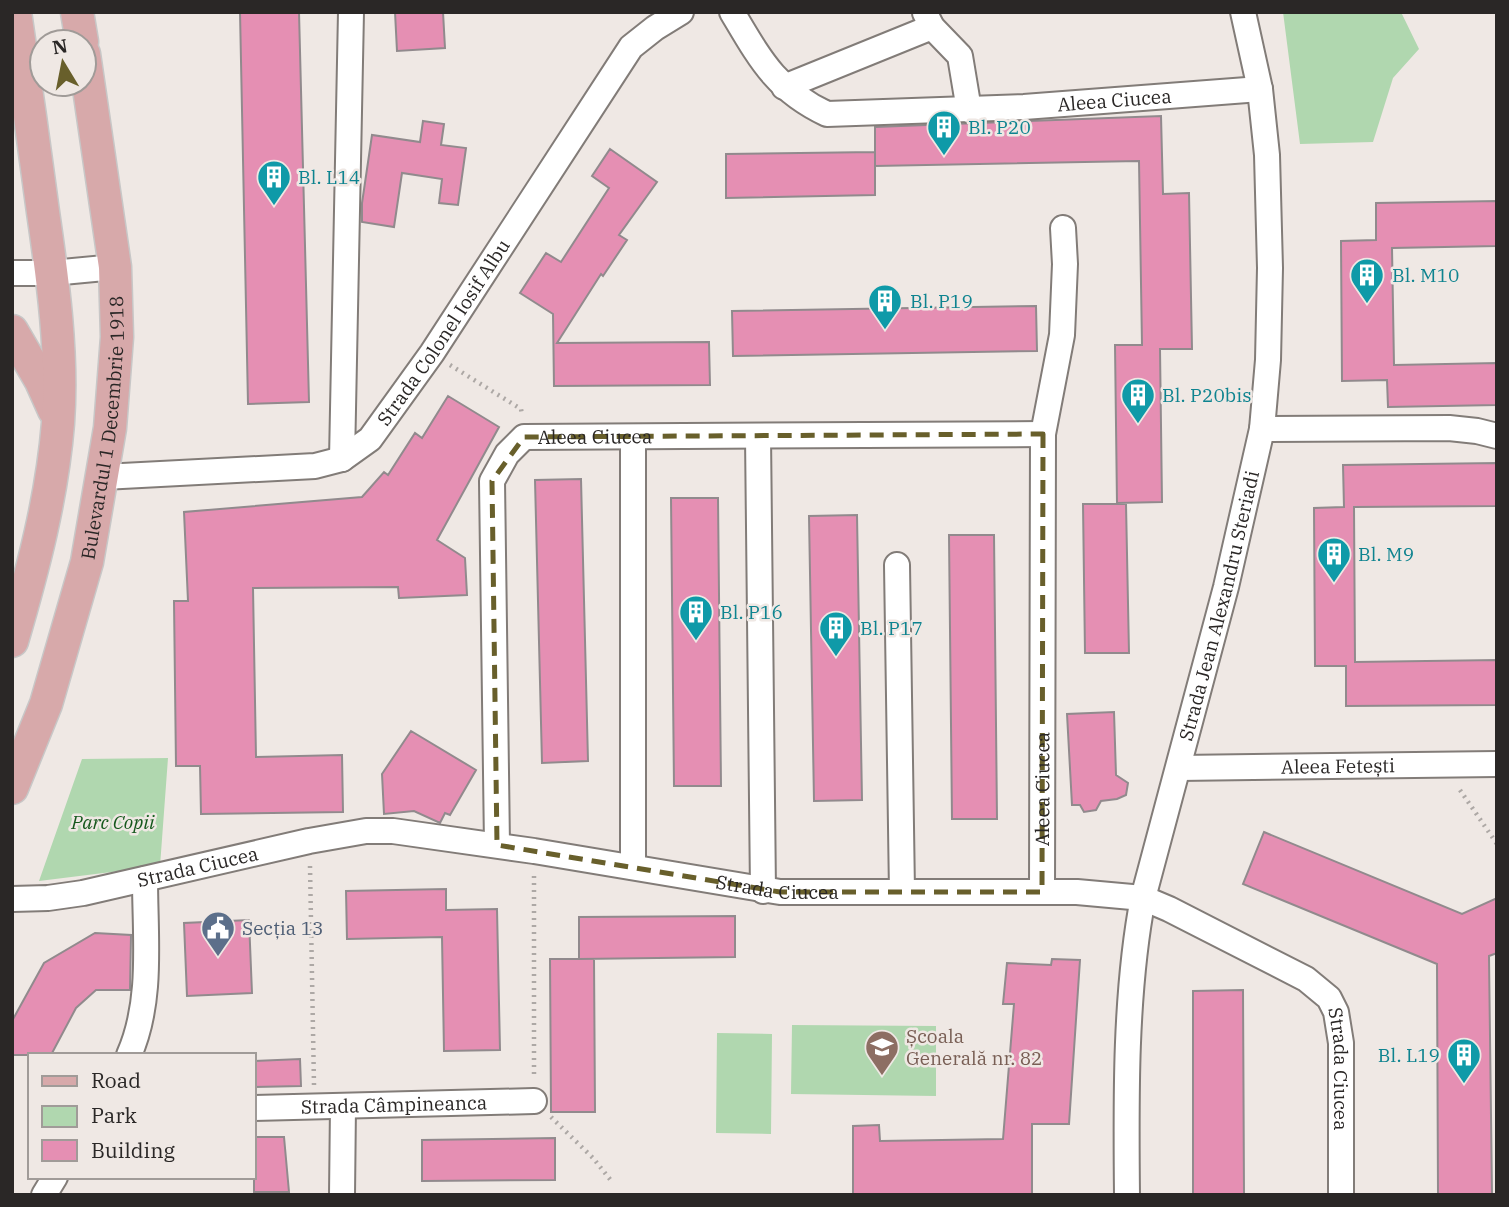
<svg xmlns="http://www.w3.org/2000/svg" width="1509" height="1207" font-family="'IBM Plex Serif',serif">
<rect width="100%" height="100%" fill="#efe8e4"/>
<path fill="#b0d7af" d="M1283,12H1401L1419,49L1393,78L1373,142L1300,144Z
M168,758L160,866L39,881L82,759Z
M792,1025L936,1026V1096L791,1094Z
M717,1033L772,1034L771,1134L716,1133Z"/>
<path fill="#e58fb3" stroke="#918a8d" stroke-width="2" d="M240,12H299L309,402L248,404Z
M395,12H443L445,48L397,51Z
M1161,116L1163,194L1189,193L1192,349H1160L1162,502L1117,503L1115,345H1142L1139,161L875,166V153V195L726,198V154L875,152V127Z
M423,121L444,124L441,145L466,148L458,205L439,203L442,179L402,173L394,227L362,222V203L372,135L420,142Z
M610,149L657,182L619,235L627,240L603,276L601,274L557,343L709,342L710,385L554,386L553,314L520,293L546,253L561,262L609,188L592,176Z
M1497,201V246L1392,248L1394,365L1497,363V405L1388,407L1387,380L1342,381L1341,241L1376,240V203Z
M1036,306L1037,351L733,356L732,311Z
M448,396L499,427L437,540L465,558L467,595L399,598L398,587L253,588L256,757L342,755L343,812L201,814L200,766H176L174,601H188L184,512L362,497L384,472L388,475L415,433L422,438Z
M1497,463V506L1354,507L1355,662L1497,660V705L1346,706V666H1315L1314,508L1344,507L1343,465Z
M581,479L588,761L542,763L535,480Z
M671,498H718L721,786H674Z
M1083,504H1126L1129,653H1085Z
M857,515L862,800L814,801L809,516Z
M949,535H994L997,819H952Z
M1114,712L1116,775L1128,783L1126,795L1117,799L1101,801L1096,810L1084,812L1080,805H1072L1067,714Z
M411,731L476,770L450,815L445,813L440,823L414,811L384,814L382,774Z
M1264,832L1462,914L1497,898V953L1489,956L1492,1195H1438L1437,964L1243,884Z
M446,889V910L497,909L500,1050L444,1051L442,937L347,939L346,891Z
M735,916V957L579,959V917Z
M249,920L252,993L187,996L184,923Z
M95,933L131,935L130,990H96L76,1008L51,1055H12V1021L44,963Z
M550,959H594L595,1112H551Z
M1052,959L1080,960L1069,1124H1032V1195H853V1126L879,1125L880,1141L1003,1139L1014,1004H1003L1007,963L1051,965Z
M1243,990L1244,1195H1193V991Z
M300,1059L301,1086L254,1087V1061Z
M254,1137H284L289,1192H254Z
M555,1138V1180L422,1181V1140Z"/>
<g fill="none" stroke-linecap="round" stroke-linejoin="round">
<g stroke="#827c78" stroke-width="28">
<g id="minor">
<path id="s1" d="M732,12C760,59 776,90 827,114L1024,107L1260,89"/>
<path d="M925,13L932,27L960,56L969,110"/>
<path d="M784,87L932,27"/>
<path d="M12,273H52L115,267"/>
<path d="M1262,429L1449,428L1477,431L1497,436"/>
<path d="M758,436L763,891"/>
<path d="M633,437V867"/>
<path d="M342,459L351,12"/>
<path id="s2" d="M103,477L315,466L342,459L370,439L432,353L631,47L655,28L681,12"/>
<path d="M897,565L902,892"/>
<path id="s3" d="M1179,768L1497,764"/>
<path id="s4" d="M497,845L492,481L507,454L524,437L1043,434"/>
<path id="s5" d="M1042,892L1043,434L1062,335L1065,264L1063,228"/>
<path id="s6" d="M12,899L48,898L83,893L309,841L366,831H393L534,851L780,892H1077L1143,898L1169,909L1306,979L1329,998L1336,1012L1341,1043V1195"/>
<path d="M129,1055C153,1001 145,937 145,879"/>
<path id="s7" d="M254,1108L534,1101"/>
<path d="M44,1195L55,1177"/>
<path d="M342,1195L343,1106"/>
<path id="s8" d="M1127,1195C1126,1099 1125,992 1143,898L1226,587L1262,429L1268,360L1270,268L1267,155L1260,89L1243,12"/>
</g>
</g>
<g stroke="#c8c7c7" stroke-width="35">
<g id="major">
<path d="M77,12L82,42"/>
<path d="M12,331L41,381L54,410"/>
<path d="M12,641C33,569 52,498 58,423C63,354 53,281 43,212C34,145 25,79 15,12"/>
<path id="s9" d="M12,788L46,704L87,562L110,428L117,337L115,267L84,54"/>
</g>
</g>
<path stroke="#ada8a5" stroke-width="4.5" stroke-dasharray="2 5" stroke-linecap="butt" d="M450,365L521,409L522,415
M1460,790L1497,844
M310,866L314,1085
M534,876V1077
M551,1117L593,1158L613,1183"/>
<use href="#minor" stroke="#fff" stroke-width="24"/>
<use href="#major" stroke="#d7a9aa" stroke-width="32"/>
</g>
<path fill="none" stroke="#685f2b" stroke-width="5" stroke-dasharray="14 9" stroke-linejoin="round" d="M1043,434L1042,892H780L497,845L492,481L524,437Z"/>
<defs>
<g id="building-pin" transform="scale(1.75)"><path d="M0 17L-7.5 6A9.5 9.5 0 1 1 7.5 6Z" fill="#0f9aa8" stroke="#efe8e4"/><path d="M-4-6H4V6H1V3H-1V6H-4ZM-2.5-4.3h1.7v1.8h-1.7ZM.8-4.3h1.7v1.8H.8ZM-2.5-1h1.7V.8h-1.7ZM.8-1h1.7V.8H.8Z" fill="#fff"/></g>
<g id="civic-pin" transform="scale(1.75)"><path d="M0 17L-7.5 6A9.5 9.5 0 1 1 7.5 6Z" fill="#5c6f8a" stroke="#efe8e4"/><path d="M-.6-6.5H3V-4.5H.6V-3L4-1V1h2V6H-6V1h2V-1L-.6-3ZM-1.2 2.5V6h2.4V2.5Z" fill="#fff"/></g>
<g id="school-pin" transform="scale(1.75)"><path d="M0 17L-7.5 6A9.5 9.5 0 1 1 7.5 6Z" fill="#8d6e63" stroke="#efe8e4"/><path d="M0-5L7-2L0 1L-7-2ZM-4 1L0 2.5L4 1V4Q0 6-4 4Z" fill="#fff"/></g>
</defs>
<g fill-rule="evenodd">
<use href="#building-pin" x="944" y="127"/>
<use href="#building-pin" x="274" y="177"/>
<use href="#building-pin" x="1367" y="275"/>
<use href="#building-pin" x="885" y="301"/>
<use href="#building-pin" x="1138" y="395"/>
<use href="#building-pin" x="1334" y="554"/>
<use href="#building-pin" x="696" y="612"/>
<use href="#building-pin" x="836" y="628"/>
<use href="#civic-pin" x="218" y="928"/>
<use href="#school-pin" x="882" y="1047"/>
<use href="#building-pin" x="1464" y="1055"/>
</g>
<g text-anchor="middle" stroke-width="5" stroke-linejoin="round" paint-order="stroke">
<g font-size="19" fill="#2a2726" stroke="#efe8e4">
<text dy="7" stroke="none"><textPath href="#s1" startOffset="430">Aleea Ciucea</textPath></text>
<text dy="7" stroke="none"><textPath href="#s2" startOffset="404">Strada Colonel Iosif Albu</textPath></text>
<text dy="7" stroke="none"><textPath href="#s9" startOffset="374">Bulevardul 1 Decembrie 1918</textPath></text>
<text dy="7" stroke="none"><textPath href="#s4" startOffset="490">Aleea Ciucea</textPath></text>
<text dy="7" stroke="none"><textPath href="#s8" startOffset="600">Strada Jean Alexandru Steriadi</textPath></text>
<text dy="7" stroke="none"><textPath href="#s3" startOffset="159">Aleea Fetești</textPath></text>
<text dy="7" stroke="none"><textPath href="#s5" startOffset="103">Aleea Ciucea</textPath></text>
<text dy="7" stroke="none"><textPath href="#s6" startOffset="189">Strada Ciucea</textPath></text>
<text dy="7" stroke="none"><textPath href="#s6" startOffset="777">Strada Ciucea</textPath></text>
<text dy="7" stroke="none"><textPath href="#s6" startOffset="1428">Strada Ciucea</textPath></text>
<text dy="7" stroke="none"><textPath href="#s7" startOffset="140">Strada Câmpineanca</textPath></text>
</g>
<g font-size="19" fill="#0d838f" stroke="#efe8e4" text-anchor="start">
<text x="968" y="134">Bl. P20</text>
<text x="298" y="184">Bl. L14</text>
<text x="1392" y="282">Bl. M10</text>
<text x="910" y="308">Bl. P19</text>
<text x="1162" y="402">Bl. P20bis</text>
<text x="1358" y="561">Bl. M9</text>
<text x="720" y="619">Bl. P16</text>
<text x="860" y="635">Bl. P17</text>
<text x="1440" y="1062" text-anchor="end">Bl. L19</text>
</g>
<g font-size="19" font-style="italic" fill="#15581c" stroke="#efe8e4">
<text x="113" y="829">Parc Copii</text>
</g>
<g font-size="19" fill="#4e5e75" stroke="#efe8e4" text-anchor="start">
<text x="242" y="935">Secția 13</text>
</g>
<g font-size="19" fill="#785e54" stroke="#efe8e4" text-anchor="start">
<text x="906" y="1043">Școala<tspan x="906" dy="22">Generală nr. 82</tspan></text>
</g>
</g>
<rect width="1509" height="1207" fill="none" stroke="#2a2726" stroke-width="28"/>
<rect x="28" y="1053" width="228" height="126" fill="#efe8e4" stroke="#a09b98" stroke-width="2"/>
<rect x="42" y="1076" width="35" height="10" fill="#d7a9aa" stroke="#a09b98" stroke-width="2"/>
<text x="91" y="1088" font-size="21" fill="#2a2726">Road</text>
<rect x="42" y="1106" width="35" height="21" fill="#b0d7af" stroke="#a09b98" stroke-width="2"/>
<text x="91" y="1123" font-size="21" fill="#2a2726">Park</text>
<rect x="42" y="1140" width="35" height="21" fill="#e58fb3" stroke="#a09b98" stroke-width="2"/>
<text x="91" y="1158" font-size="21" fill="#2a2726">Building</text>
<g transform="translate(63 63) rotate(350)"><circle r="33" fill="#efe8e4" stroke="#a09b98" stroke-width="2"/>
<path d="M0-5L12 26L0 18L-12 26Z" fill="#685f2b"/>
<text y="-10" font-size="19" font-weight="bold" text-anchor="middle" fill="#2a2726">N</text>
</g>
</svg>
